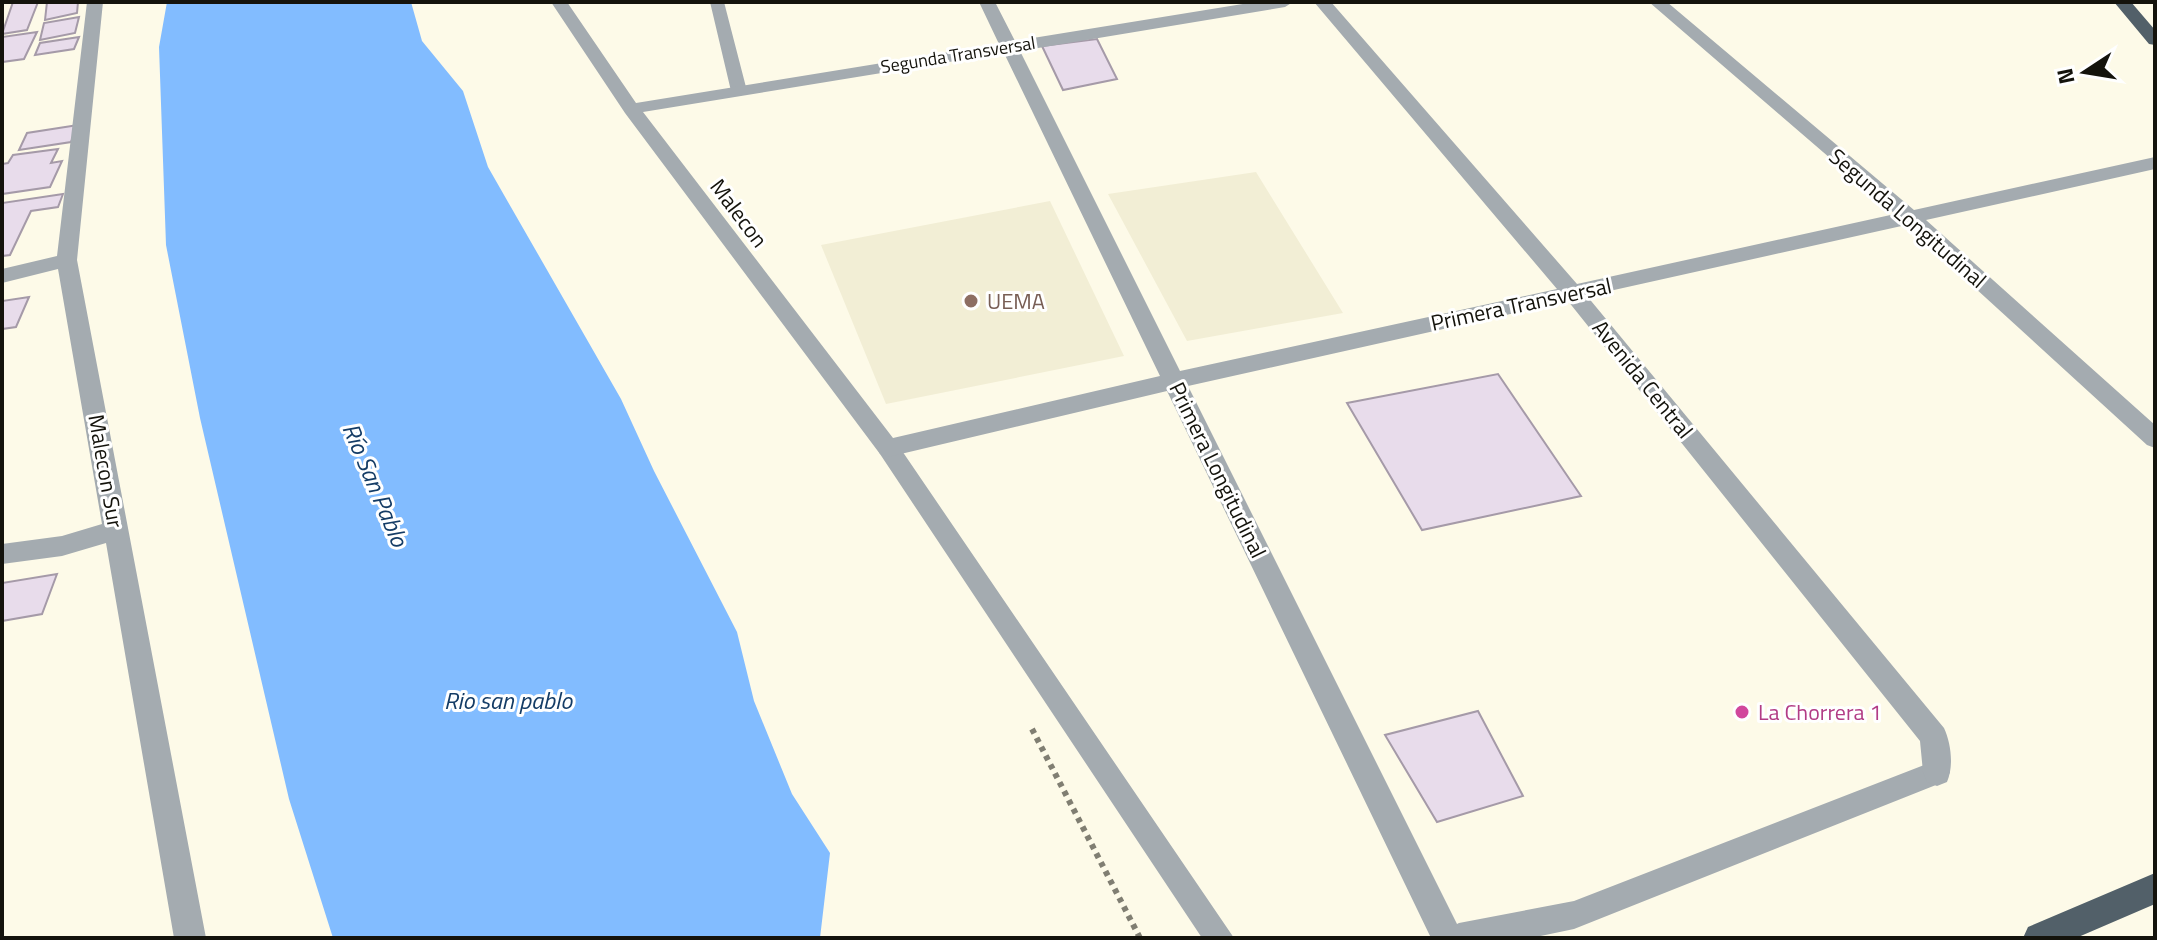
<svg xmlns="http://www.w3.org/2000/svg" width="2157" height="940" font-family="'Titillium Web',sans-serif">
<rect width="100%" height="100%" fill="#fdfae8"/>
<path fill="#f2eed5" d="M1256,172L1343,313L1187,341L1108,194Z
M1050,201L1124,356L886,404L821,245Z"/>
<path fill="#82bcff" d="M167,2H411L422,41L463,91L488,167L621,399L654,471L737,632L754,701L792,794L830,853L820,938H333L289,799L200,418L166,245L159,47Z"/>
<path fill="#e8dceb" stroke="#a59aa8" stroke-width="2" d="M13,2H38L27,30L2,34Z
M47,2H78L77,13L45,20Z
M79,17L75,33L40,40L44,23Z
M37,32L24,59L2,62V37Z
M79,37L74,49L35,55L40,43Z
M1097,39L1117,79L1063,90L1042,46Z
M78,125L71,142L19,150L27,133Z
M58,149L51,163L62,161L50,187L2,194V164L8,163L13,155Z
M63,194L58,207L31,211L10,255L2,256V203Z
M29,297L16,327L2,329V301Z
M1498,374L1581,496L1422,530L1347,403Z
M57,574L42,614L2,621V583Z
M1478,711L1523,796L1437,822L1385,735Z"/>
<g fill="none" stroke-linecap="round" stroke-linejoin="round">
<path stroke="#807e72" stroke-width="6" stroke-dasharray="5 5" stroke-linecap="butt" d="M1032,729L1140,938"/>
<path fill="#a4abb0" fill-rule="evenodd" d="M710,2H724L747,91L745,94L739,96L731,91Z
M888,440L896,442L1234,938H1202L880,454L877,448L880,442Z
M1937,760L1946,763L1950,772L1946,781L1574,929L1531,938H1444L1449,928L1459,923L1574,901Z"/>
<path fill="#a4abb0" fill-rule="evenodd" d="M87,2H103L77,260L206,938H174L106,543L62,556L2,564V544L62,536L102,524L58,269L2,283V269L57,256Z
M551,2H567L636,103L999,44L979,2H995L1015,41L1255,2H1293L1285,7L1020,51L1180,371L1557,289L1314,2H1331L1577,284L1895,214L1649,2H1667L1914,210L2155,157V169L1926,220L2155,425V448L2147,445L1906,225L1587,296L1944,728C1951,743 1954,766 1947,782L1937,786L1927,782L1923,772L1920,741L1568,301L1188,386L1464,938H1431L1167,391L888,457L880,454L625,113ZM1004,53L1160,376L893,438L643,112Z"/>
<path fill="#526069" fill-rule="evenodd" d="M2114,2H2131L2155,30V45L2149,44Z
M2155,873V904L2076,938H2023L2028,927Z"/>
</g>
<circle fill="#8d6e63" stroke="#fff" stroke-width="3" cx="971" cy="301" r="8"/>
<circle fill="#d1479c" stroke="#fff" stroke-width="3" cx="1742" cy="712" r="8"/>
<g text-anchor="middle" stroke-width="6" stroke-linejoin="round" paint-order="stroke">
<g font-size="18" fill="#14130c" stroke="#fff">
<text transform="translate(958 55) rotate(-9)" y="6">Segunda Transversal</text>
</g>
<g font-size="22" fill="#14130c" stroke="#fff">
<text transform="translate(739 213) rotate(53)" y="8">Malecon</text>
<text transform="translate(1908 218) rotate(41)" y="8">Segunda Longitudinal</text>
<text transform="translate(1521 304) rotate(-12)" y="8">Primera Transversal</text>
<text transform="translate(1643 379) rotate(51)" y="8">Avenida Central</text>
<text transform="translate(1218 470) rotate(64)" y="8">Primera Longitudinal</text>
<text transform="translate(106 471) rotate(80)" y="8">Malecon Sur</text>
</g>
<g font-size="22" fill="#785e54" stroke="#fff" text-anchor="start">
<text x="987" y="309">UEMA</text>
</g>
<g font-size="22" fill="#b23c85" stroke="#fff" text-anchor="start">
<text x="1758" y="720">La Chorrera 1</text>
</g>
<g font-size="24" font-style="italic" fill="#143c66" stroke="#fff">
<text transform="translate(375 485) rotate(67)" y="8">Río San Pablo</text>
<text x="508" y="709">Rio san pablo</text>
</g>
</g>
<rect width="2157" height="940" fill="none" stroke="#14130c" stroke-width="8"/>
<g transform="translate(2085 72) rotate(258)" stroke="#ffffff" stroke-width="6" paint-order="stroke">
<path d="M0-6L14 30L0 20L-14 30Z" fill="#14130c"/>
<text y="-12" font-size="22" font-weight="bold" text-anchor="middle" fill="#14130c">N</text>
</g>
</svg>
